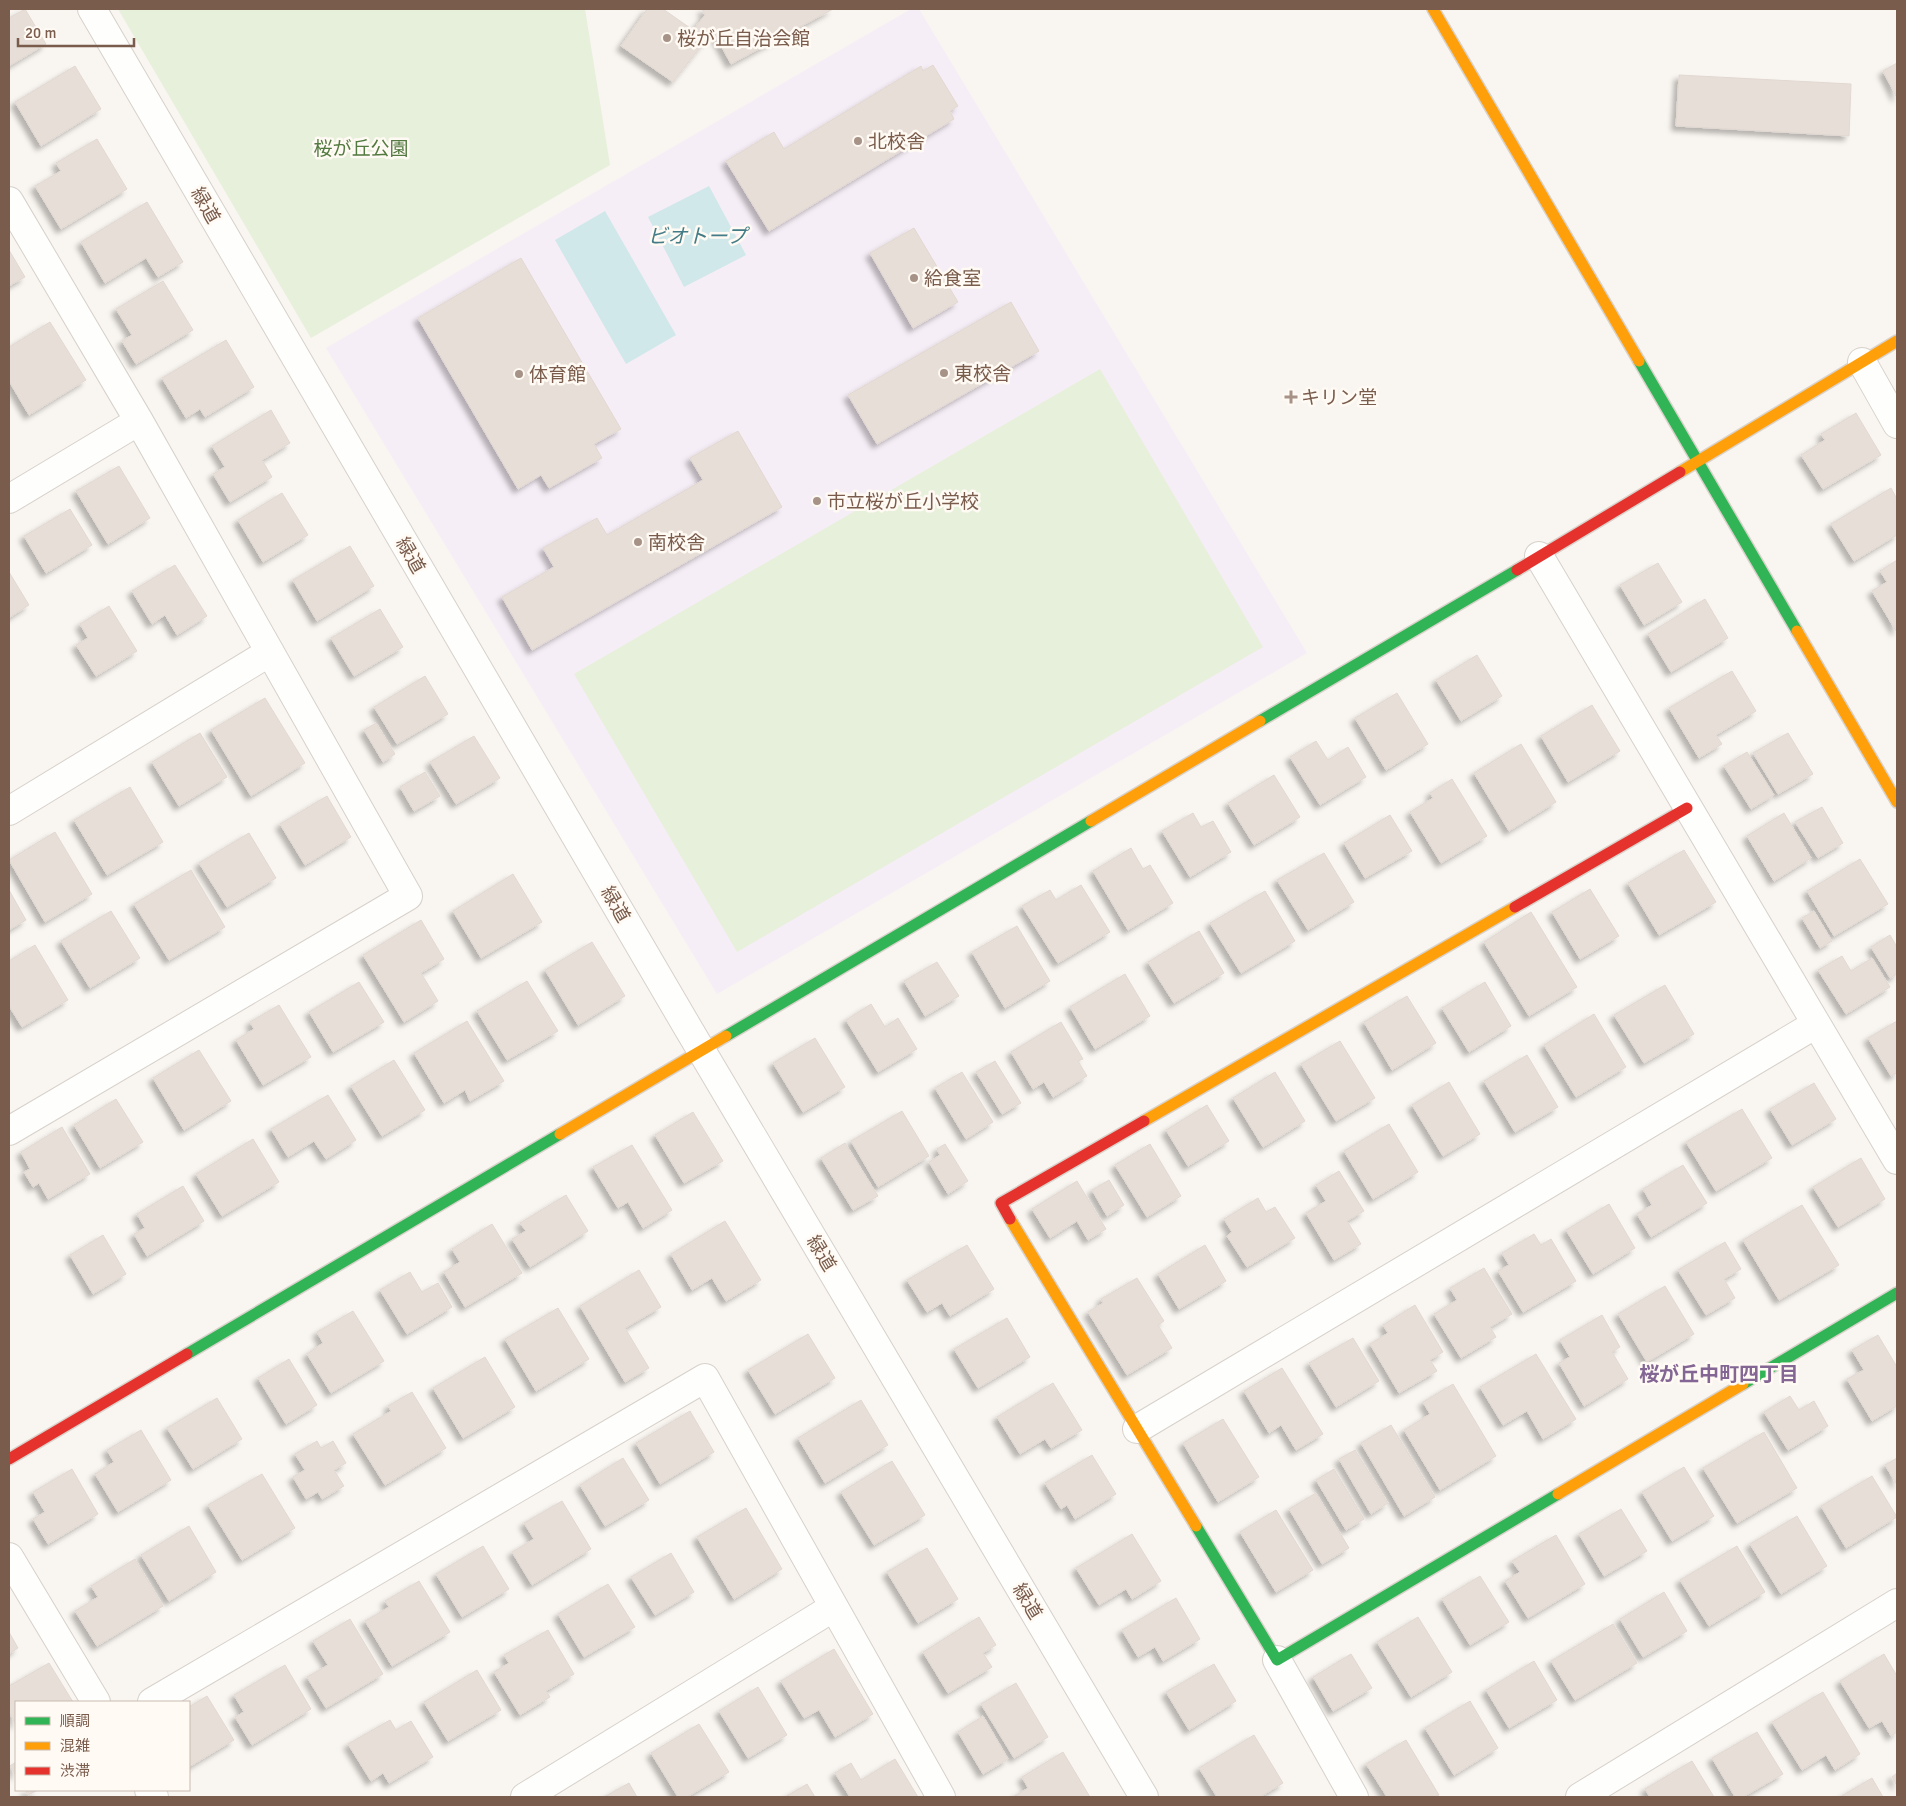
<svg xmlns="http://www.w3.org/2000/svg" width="1906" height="1806" font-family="Signika,'Noto Sans JP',sans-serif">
<defs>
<filter id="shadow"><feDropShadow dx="-4.5" dy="4.5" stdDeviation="2.5" flood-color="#0004"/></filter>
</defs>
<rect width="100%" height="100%" fill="#f9f5f0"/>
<path fill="#f6eef6" d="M911,9H919L1307,653L717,994L326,348Z"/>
<path fill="#e7f0db" d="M118,9H585L610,165L311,338Z
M1100,369L1263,647L737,952L574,674Z"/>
<path fill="#d0e8ea" d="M709,186L746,255L684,287L648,217Z
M605,211L676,335L626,364L555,240Z"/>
<path fill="#e6ded7" stroke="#e2d8d2" filter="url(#shadow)" d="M25,9L46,44L9,66V18Z
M647,9H663L693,30L705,15L702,9H833L731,64L713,31L673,82L621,46Z
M1897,63V98L1883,71Z
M933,65L958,106L950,111L954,119L769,231L726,161L774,132L784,149L921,66L923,71Z
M75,66L101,109L41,146L15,102Z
M1679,75L1851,84L1849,136L1676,126Z
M97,139L127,189L61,229L35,186L61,171L56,163Z
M147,202L183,262L158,277L146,258L105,283L81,242Z
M914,228L958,302L913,328L870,253Z
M9,250L25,277L9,286Z
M521,258L621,429L594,444L602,458L549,488L541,475L518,489L418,318Z
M163,281L193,330L136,364L122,341L132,335L116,309Z
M1011,302L1039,351L877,444L848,395Z
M50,322L86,380L29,415L9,381V347Z
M226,340L254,387L205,417L200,409L186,418L162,378Z
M271,410L290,443L262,460L272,477L230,502L213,474L225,467L212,446Z
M1856,413L1881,455L1823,489L1801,455L1825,440L1821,434Z
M738,431L782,507L532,650L502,597L554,567L543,548L597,518L607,535L703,480L690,458Z
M119,466L150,518L108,544L76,491Z
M1891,488L1897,499V535L1854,561L1831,524Z
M282,493L308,535L263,562L238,520Z
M70,509L92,545L46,573L24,536Z
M350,546L374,586L317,621L293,580Z
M1897,560V630L1896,631L1872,591L1887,582L1880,571Z
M1658,563L1682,602L1644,625L1620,585Z
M175,565L207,616L177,635L165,615L152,624L132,591Z
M9,572L29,605L9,618Z
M1705,599L1728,638L1671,672L1648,634Z
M109,606L137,651L96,676L76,645L88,638L80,624Z
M380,609L403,647L354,676L331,638Z
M1477,655L1502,696L1461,721L1436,680Z
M1732,671L1756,711L1716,735L1722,744L1699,758L1669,708Z
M425,676L448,714L397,744L374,707Z
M1397,693L1428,744L1386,770L1355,718Z
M265,698L305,763L251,796L211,730Z
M1592,705L1620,751L1568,782L1541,736Z
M376,723L395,754L383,762L364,730Z
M200,733L227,777L179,806L152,762Z
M1788,733L1813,774L1778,794L1753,753Z
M474,736L500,778L456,804L430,762Z
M1316,741L1328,760L1348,747L1366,777L1320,805L1290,757Z
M1521,744L1556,802L1509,831L1474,773Z
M1747,752L1774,795L1751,809L1724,766Z
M425,772L440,796L414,811L400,787Z
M1274,775L1300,817L1254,845L1228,803Z
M1452,779L1487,836L1441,863L1410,812L1433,798L1430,793Z
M130,787L163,842L107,875L74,820Z
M327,796L351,837L305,865L280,824Z
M1822,807L1843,843L1818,858L1795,822Z
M1193,813L1201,827L1213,821L1231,852L1190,877L1162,831Z
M1784,813L1811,858L1774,881L1747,836Z
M1390,815L1412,851L1365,878L1344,843Z
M55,832L92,894L45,922L9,860Z
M249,833L276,878L227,907L199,863Z
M1131,848L1143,869L1150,865L1173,903L1128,930L1093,871Z
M1684,850L1716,902L1659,935L1628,883Z
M1324,853L1354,902L1308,930L1277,880Z
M1860,859L1888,904L1834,936L1807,891Z
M191,870L225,927L169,960L134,904Z
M513,874L542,922L481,958L453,911Z
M1081,885L1110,932L1058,963L1022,906L1050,890L1056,900Z
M1590,889L1619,936L1580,959L1552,912Z
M9,890L26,920L9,930Z
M1265,891L1295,941L1241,973L1210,923Z
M111,911L140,958L90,988L61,941Z
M1814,911L1832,941L1820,948L1802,918Z
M1531,912L1577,987L1529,1016L1484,942Z
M421,920L444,959L421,973L438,1001L404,1022L363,955Z
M1017,926L1050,981L1005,1008L972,952Z
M1199,931L1224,973L1174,1003L1148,962Z
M1890,935L1897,947V974L1890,978L1871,947Z
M592,942L625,996L578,1025L545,970Z
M35,945L68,1000L22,1027L9,1006V961Z
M1842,956L1851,971L1872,958L1890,987L1846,1014L1818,970Z
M937,962L959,996L925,1016L904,981Z
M1125,974L1150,1016L1095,1049L1070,1007Z
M527,981L558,1031L507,1060L477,1011Z
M359,982L384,1022L333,1052L309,1012Z
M1485,982L1511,1026L1469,1052L1442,1008Z
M1665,985L1694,1034L1644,1063L1614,1015Z
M1407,996L1436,1043L1392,1070L1364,1022Z
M871,1004L885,1027L898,1018L917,1049L878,1072L846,1020Z
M279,1005L311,1057L263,1085L236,1040L254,1029L250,1022Z
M1594,1014L1626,1067L1576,1097L1544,1045Z
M467,1021L504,1081L470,1101L465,1090L444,1103L414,1053Z
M1897,1021V1073L1891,1076L1868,1038Z
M1061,1022L1083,1059L1078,1061L1087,1076L1053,1097L1044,1082L1033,1089L1011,1052Z
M815,1038L845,1087L803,1112L773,1063Z
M1340,1041L1375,1098L1336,1121L1301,1064Z
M199,1050L231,1101L184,1130L153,1078Z
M1527,1055L1558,1107L1515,1132L1484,1081Z
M394,1060L425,1110L382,1136L351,1086Z
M995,1061L1021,1103L1002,1114L976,1072Z
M962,1072L993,1122L966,1139L935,1088Z
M1275,1072L1305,1121L1263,1147L1233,1098Z
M1449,1082L1480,1134L1443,1156L1412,1105Z
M1814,1083L1836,1119L1792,1145L1770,1109Z
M328,1095L356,1140L326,1159L314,1141L288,1157L271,1129Z
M116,1099L143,1142L100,1168L74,1125Z
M1207,1105L1229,1141L1188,1166L1166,1130Z
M1742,1109L1772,1158L1716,1191L1686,1142Z
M902,1111L929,1156L878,1187L851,1141Z
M693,1112L723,1161L684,1183L655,1135Z
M1389,1124L1418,1172L1373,1199L1344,1151Z
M62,1127L90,1174L48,1199L39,1183L33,1187L24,1172L30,1169L21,1152Z
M253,1139L279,1182L222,1216L196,1174Z
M845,1143L878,1196L853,1210L821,1158Z
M945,1144L968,1181L948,1194L929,1162L940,1155L937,1149Z
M1150,1144L1181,1196L1147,1217L1115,1165Z
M632,1145L672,1210L643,1228L628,1202L618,1208L593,1167Z
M1861,1158L1885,1199L1838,1227L1813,1187Z
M1683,1165L1707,1203L1651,1237L1637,1214L1652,1205L1643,1189Z
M1339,1171L1364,1211L1347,1221L1361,1244L1334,1260L1306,1213L1326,1201L1316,1185Z
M1109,1180L1124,1205L1107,1216L1092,1190Z
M1077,1181L1106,1229L1088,1240L1077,1221L1050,1238L1032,1209Z
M183,1186L204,1221L147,1256L134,1234L145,1228L137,1214Z
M566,1195L588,1231L530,1267L512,1239L526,1231L520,1223Z
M1258,1198L1266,1212L1275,1207L1295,1238L1247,1267L1227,1236L1232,1232L1224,1219Z
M1609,1204L1635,1248L1593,1274L1566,1230Z
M1802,1205L1839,1265L1779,1300L1743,1240Z
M725,1221L761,1280L726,1301L712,1278L692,1290L671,1254Z
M492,1224L522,1273L465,1307L444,1272L460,1262L452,1249Z
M1534,1234L1541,1245L1551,1239L1576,1281L1523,1312L1498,1271L1509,1265L1502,1253Z
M103,1235L126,1274L93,1294L70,1255Z
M1725,1242L1741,1269L1724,1279L1735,1298L1706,1315L1678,1270Z
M967,1245L994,1289L950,1316L942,1303L927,1312L907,1280Z
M1205,1245L1226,1281L1179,1309L1158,1274Z
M1484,1268L1512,1314L1490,1327L1496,1337L1461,1358L1434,1314L1457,1300L1450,1288Z
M639,1270L661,1307L625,1328L649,1368L625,1382L580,1306Z
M410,1272L422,1292L438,1283L452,1307L407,1334L380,1290Z
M1137,1278L1164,1321L1158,1325L1172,1348L1127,1375L1088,1312L1103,1303L1101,1299Z
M1665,1286L1694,1334L1647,1362L1618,1314Z
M1415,1305L1443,1352L1430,1360L1437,1371L1399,1393L1370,1344L1388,1333L1383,1325Z
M558,1308L589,1359L536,1391L505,1339Z
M353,1311L384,1361L331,1393L307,1354L323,1343L317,1332Z
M1602,1315L1620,1347L1612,1352L1628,1379L1584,1406L1559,1363L1570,1357L1560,1340Z
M1007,1318L1030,1357L978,1388L954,1349Z
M808,1334L835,1378L775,1414L748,1370Z
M1878,1335L1897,1367V1406L1872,1421L1847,1379L1864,1370L1852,1350Z
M1353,1338L1379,1381L1336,1407L1309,1363Z
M1536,1354L1576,1419L1543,1439L1527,1411L1503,1425L1480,1387Z
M485,1357L515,1407L463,1438L433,1388Z
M289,1359L317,1405L286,1424L258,1378Z
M1282,1368L1323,1434L1296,1450L1281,1425L1269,1433L1244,1391Z
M1053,1383L1082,1430L1051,1448L1045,1439L1020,1454L997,1417Z
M1453,1384L1496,1456L1440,1490L1404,1430L1430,1414L1423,1402Z
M412,1392L446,1448L385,1485L353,1434L391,1411L388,1406Z
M1790,1396L1799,1410L1814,1401L1828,1426L1788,1450L1764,1412Z
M217,1398L242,1439L193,1469L167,1428Z
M861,1400L888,1445L825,1483L798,1438Z
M690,1411L714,1452L660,1484L636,1443Z
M1223,1419L1259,1477L1218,1502L1183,1443Z
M1391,1425L1435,1497L1404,1516L1361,1443Z
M141,1430L171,1480L118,1512L95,1474L114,1462L107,1450Z
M1764,1432L1797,1488L1737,1523L1703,1468Z
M317,1441L321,1448L333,1441L346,1463L334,1470L344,1486L322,1499L318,1492L306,1499L293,1477L305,1470L295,1454Z
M1355,1450L1388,1503L1371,1514L1339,1459Z
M1092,1455L1116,1494L1075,1519L1067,1505L1061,1509L1045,1483Z
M623,1458L649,1500L605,1526L580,1485Z
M1897,1458V1485L1885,1465Z
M892,1461L925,1515L874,1545L841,1492Z
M1684,1467L1714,1516L1672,1541L1642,1492Z
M72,1469L98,1514L48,1544L33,1519L45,1512L33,1492Z
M1334,1469L1364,1519L1346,1530L1316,1480Z
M262,1474L295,1528L242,1560L208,1505Z
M1872,1476L1897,1517L1846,1548L1821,1506Z
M1316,1493L1349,1548L1322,1564L1289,1509Z
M562,1501L591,1549L532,1585L512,1552L534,1539L524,1523Z
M746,1508L782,1569L734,1599L697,1537Z
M1621,1509L1647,1551L1604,1576L1579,1534Z
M1276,1510L1313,1570L1276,1592L1240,1532Z
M1797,1516L1827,1566L1781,1594L1750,1544Z
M189,1526L216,1572L169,1601L141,1555Z
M1132,1534L1161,1581L1132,1599L1126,1589L1099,1605L1076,1568Z
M1556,1535L1585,1584L1528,1618L1505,1581L1520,1572L1512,1561Z
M483,1546L509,1589L462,1617L436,1574Z
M1737,1546L1765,1592L1709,1626L1680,1580Z
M927,1548L958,1599L918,1623L887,1572Z
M671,1553L694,1592L655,1615L631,1577Z
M135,1559L163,1606L97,1646L75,1611L98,1597L91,1586Z
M1480,1576L1509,1622L1470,1645L1442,1599Z
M419,1581L450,1632L392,1666L365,1621L389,1607L385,1601Z
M608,1584L635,1627L584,1657L558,1614Z
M1664,1592L1687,1631L1643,1657L1620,1619Z
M1176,1598L1200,1639L1163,1661L1155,1647L1138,1657L1122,1630Z
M979,1617L996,1645L983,1653L992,1667L948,1693L923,1652Z
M1418,1617L1452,1672L1411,1697L1377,1642Z
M350,1619L383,1674L326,1708L307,1677L328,1665L313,1641Z
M1613,1624L1637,1663L1575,1700L1551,1661Z
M548,1630L574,1674L546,1691L550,1697L520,1715L494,1672L509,1663L504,1655Z
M9,1632L18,1648L9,1654Z
M834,1649L873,1714L835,1737L819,1710L804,1718L781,1681Z
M1351,1654L1372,1688L1333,1711L1313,1677Z
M1884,1654L1897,1676V1732L1891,1736L1882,1721L1869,1728L1840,1681Z
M1534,1661L1557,1700L1509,1728L1486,1690Z
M49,1663L73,1702H16V1725L9,1712V1686Z
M1214,1664L1236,1701L1189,1730L1166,1692Z
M285,1665L311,1709L252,1745L235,1717L244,1712L234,1695Z
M477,1670L501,1710L448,1741L424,1702Z
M1016,1683L1048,1737L1014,1758L981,1704Z
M758,1687L787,1735L748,1758L719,1711Z
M1823,1692L1860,1754L1835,1770L1826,1755L1802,1770L1772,1722Z
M207,1696L234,1740L189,1767V1714L190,1713L189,1707Z
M1470,1701L1498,1748L1454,1775L1425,1728Z
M983,1716L1008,1759L983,1774L958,1732Z
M390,1720L396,1730L411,1721L433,1757L389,1783L383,1773L371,1781L348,1744Z
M699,1724L729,1772L687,1797H678L651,1753Z
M1757,1732L1783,1774L1743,1797H1735L1712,1758Z
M1254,1735L1283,1783L1260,1797H1217L1199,1768Z
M1406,1740L1439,1795L1435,1797H1387L1366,1764Z
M1063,1752L1090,1797H1013L1028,1788L1022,1777Z
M895,1759L918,1797H850L835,1773L851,1763L861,1780Z
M1692,1761L1714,1797H1650L1645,1789Z
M16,1762V1776L10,1766Z
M1897,1773V1786L1892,1777Z
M1872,1778L1883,1797H1840Z
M629,1783L637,1797H604Z
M807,1784L815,1797H785Z
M25,1790H38L28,1795Z"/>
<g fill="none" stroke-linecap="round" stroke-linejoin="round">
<g stroke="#d7d1cb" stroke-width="30">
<path id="street" d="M92,9L688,1028L1144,1797
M9,201L139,421L408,896L9,1131
M1862,362L1897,424
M9,499L139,421
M1539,556L1897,1160
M9,811L270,652
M1137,1429L1816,1024
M9,1557L96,1702
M1277,1660L1354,1797
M152,1702L705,1378L941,1797
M149,1790L154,1797
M525,1797L834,1607
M1580,1797L1897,1603"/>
</g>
<g stroke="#d9d2cb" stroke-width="14">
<path id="fast" d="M1639,361L1797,631
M1260,721L1517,570
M726,1036L1091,821
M187,1354L560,1134
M1743,1384L1897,1293
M1196,1526L1277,1660L1558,1494"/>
</g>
<g stroke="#d9d2cb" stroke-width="14">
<path id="slow" d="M1433,9L1639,361
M1680,472L1897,341
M1797,631L1897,802
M1091,821L1260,721
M1144,1121L1515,907
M560,1134L726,1036
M1010,1219L1196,1526
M1558,1494L1743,1384"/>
</g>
<g stroke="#d9d2cb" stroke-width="14">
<path id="jam" d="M1517,570L1680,472
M1515,907L1687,808
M1010,1219L1001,1203L1144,1121
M9,1459L187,1354"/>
</g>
<use href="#street" stroke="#fefefd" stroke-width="28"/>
<use href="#fast" stroke="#30b455" stroke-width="11"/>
<use href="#slow" stroke="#ff9f0a" stroke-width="11"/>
<use href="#jam" stroke="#e5322d" stroke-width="11"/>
</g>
<g fill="#a69286" stroke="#fffaf3" stroke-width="2">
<circle cx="667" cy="38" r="5"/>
<circle cx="858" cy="141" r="5"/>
<circle cx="914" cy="278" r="5"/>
<circle cx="944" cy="373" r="5"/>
<circle cx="519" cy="374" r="5"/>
<path d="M1288.5 389.5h5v5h5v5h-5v5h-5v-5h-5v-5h5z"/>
<circle cx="817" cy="501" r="5"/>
<circle cx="638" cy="542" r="5"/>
</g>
<g text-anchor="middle" stroke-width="5" stroke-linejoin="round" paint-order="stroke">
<g font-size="19" fill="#7a5c4d" stroke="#fffaf3" text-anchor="start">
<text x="677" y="45">桜が丘自治会館</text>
<text x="868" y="148">北校舎</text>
<text x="924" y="285">給食室</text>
<text x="954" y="380">東校舎</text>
<text x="529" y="381">体育館</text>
<text x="1301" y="404">キリン堂</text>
<text x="827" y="508">市立桜が丘小学校</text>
<text x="648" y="549">南校舎</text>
</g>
<g font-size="19" fill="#537a41" stroke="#fffaf3">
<text x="361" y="155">桜が丘公園</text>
</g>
<g font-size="19" fill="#7a5c4d" stroke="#fffaf3">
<text transform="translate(206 205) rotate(60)" y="7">緑道</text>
<text transform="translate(411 555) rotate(60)" y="7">緑道</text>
<text transform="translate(616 904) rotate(60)" y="7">緑道</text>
<text transform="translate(822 1253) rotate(59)" y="7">緑道</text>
<text transform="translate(1028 1601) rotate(59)" y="7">緑道</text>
</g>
<g font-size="20" font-style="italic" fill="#437c86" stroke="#fffaf3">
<text x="697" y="243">ビオトープ</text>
</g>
<g font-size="20" font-weight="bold" fill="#846695" stroke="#fffaf3">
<text x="1719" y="1381">桜が丘中町四丁目</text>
</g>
</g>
<rect width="1906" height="1806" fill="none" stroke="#7a5c4d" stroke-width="20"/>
<rect x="15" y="1701" width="175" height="90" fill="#fffaf3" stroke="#cabbb1"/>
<rect x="25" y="1717" width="25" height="8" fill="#30b455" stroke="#cabbb1"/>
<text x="60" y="1726" font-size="15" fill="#7a5c4d">順調</text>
<rect x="25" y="1742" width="25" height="8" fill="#ff9f0a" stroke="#cabbb1"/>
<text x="60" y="1751" font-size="15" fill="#7a5c4d">混雑</text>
<rect x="25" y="1767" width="25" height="8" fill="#e5322d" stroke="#cabbb1"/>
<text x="60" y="1776" font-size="15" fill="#7a5c4d">渋滞</text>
<path d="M18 38v8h116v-8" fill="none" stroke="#7a5c4d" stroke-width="2.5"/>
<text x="25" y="38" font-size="15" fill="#7a5c4d" stroke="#fffaf3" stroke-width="4" paint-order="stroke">20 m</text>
</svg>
